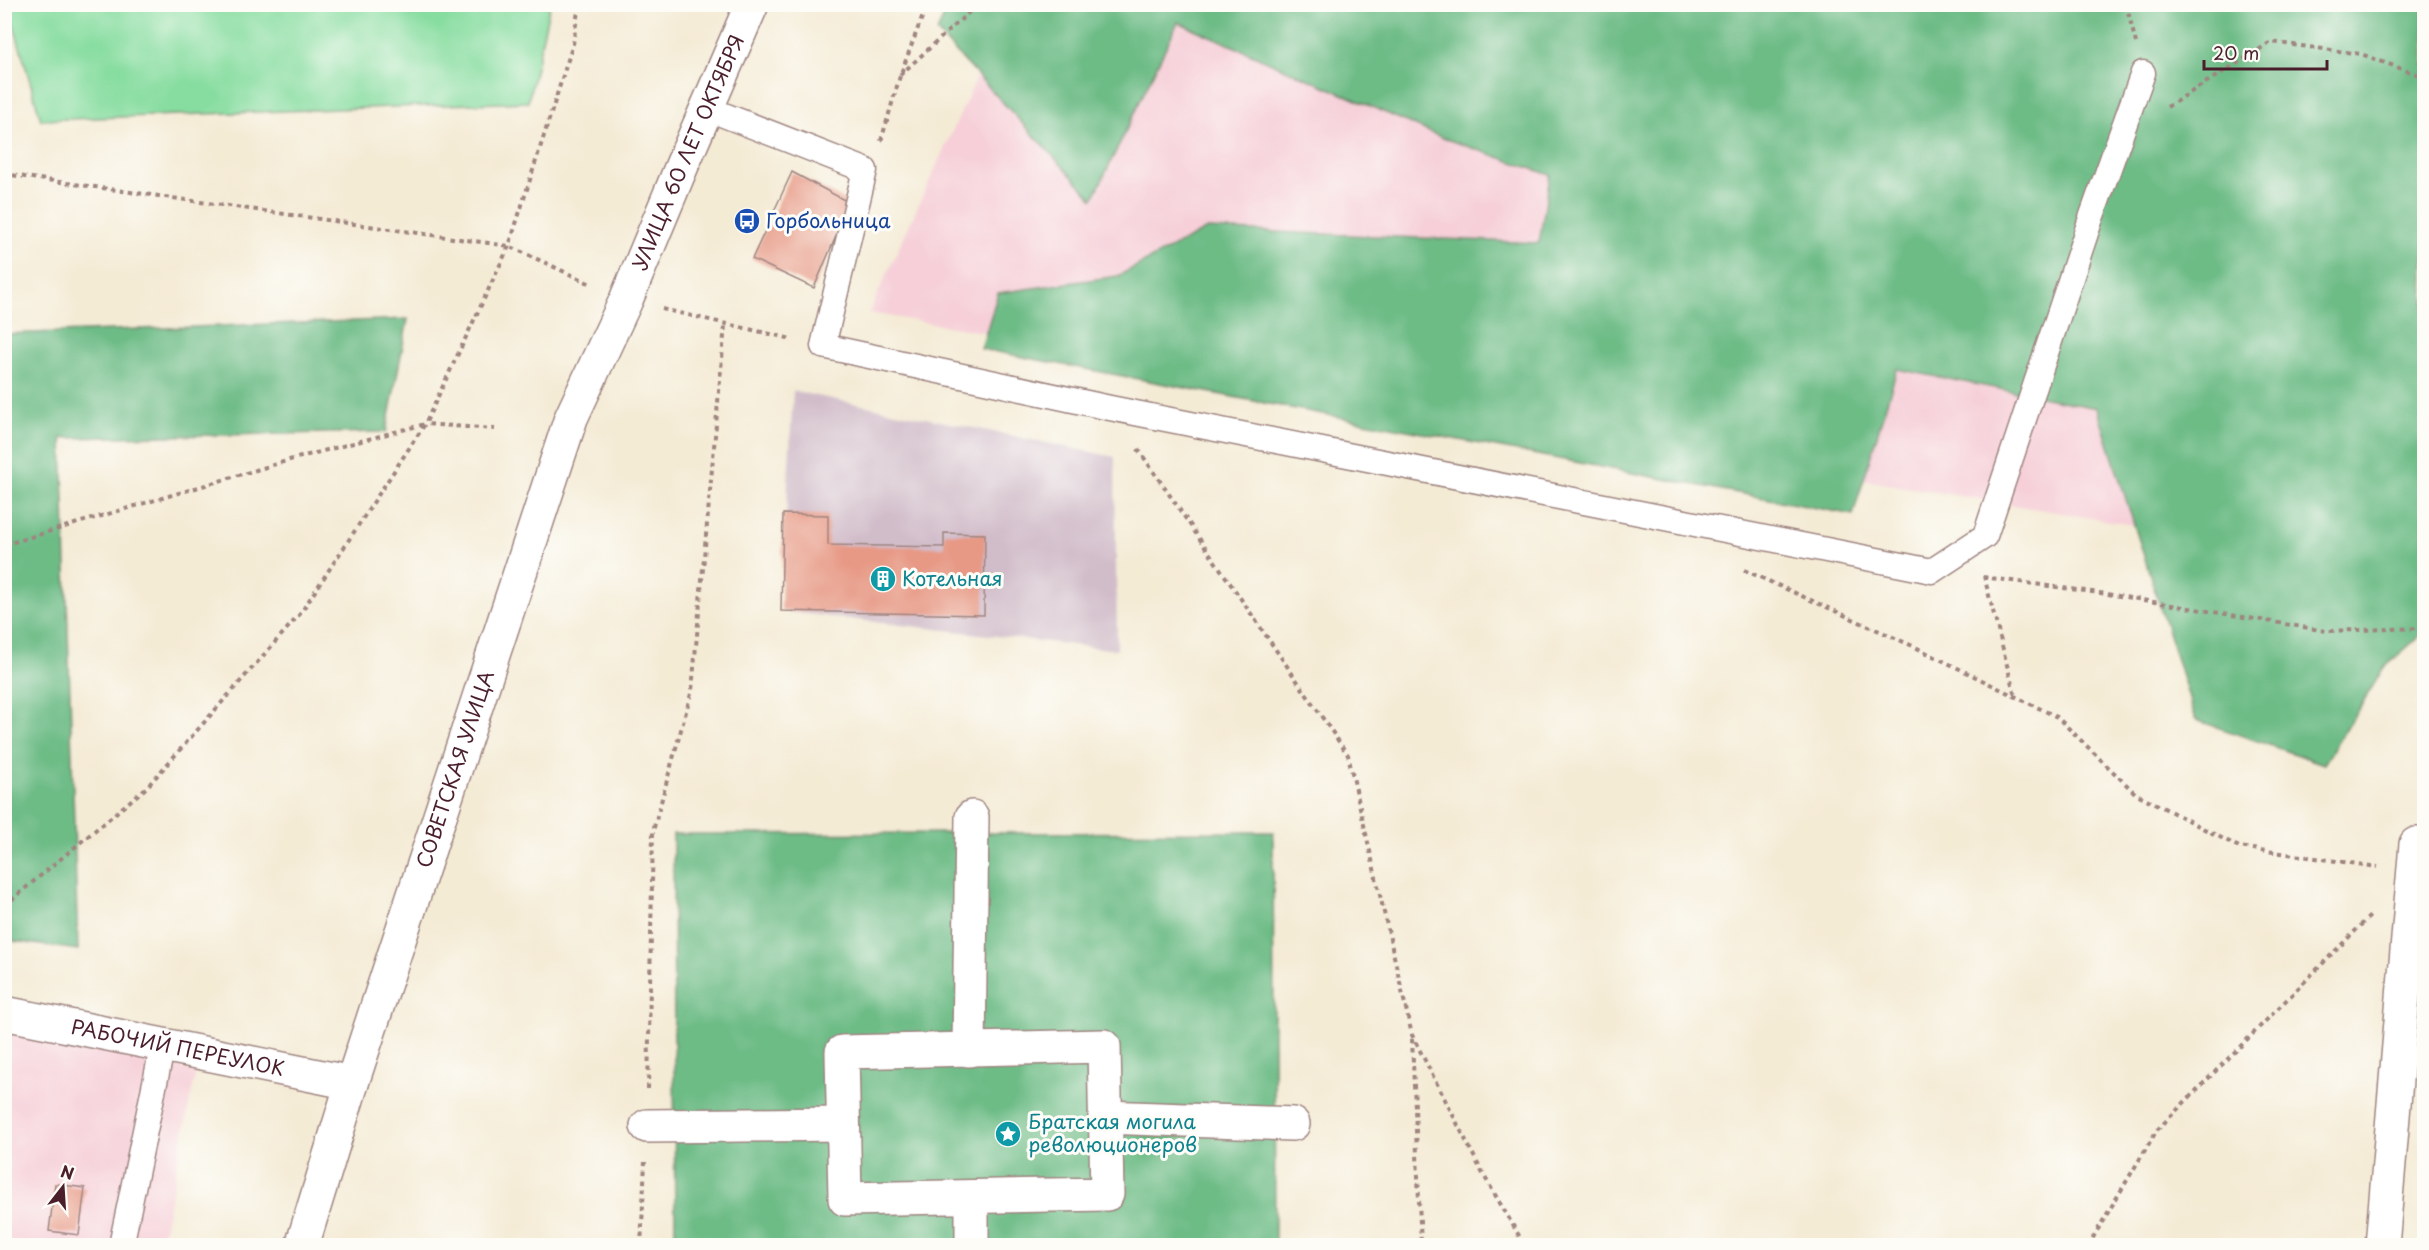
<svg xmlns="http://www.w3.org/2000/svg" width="2429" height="1250" font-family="'Playpen Sans',sans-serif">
<rect width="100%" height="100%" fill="#fdfcf7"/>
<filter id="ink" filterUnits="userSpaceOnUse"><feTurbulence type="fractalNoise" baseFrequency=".0167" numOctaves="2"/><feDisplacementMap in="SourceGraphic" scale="12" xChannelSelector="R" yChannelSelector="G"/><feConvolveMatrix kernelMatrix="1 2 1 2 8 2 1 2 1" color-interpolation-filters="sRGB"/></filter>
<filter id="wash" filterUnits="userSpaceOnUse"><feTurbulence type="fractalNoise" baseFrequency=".008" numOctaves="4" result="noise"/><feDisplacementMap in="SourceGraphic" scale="24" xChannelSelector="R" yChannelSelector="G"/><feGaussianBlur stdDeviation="1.35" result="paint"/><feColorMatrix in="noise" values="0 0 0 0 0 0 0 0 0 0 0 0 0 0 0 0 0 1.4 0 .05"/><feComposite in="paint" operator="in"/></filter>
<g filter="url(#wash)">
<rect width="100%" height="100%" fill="#f4ebd5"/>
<path fill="#f6cfd8" d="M1010,5H2424V574L869,313Z
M5,1030L196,1071L161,1245L5,1246Z"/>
<path fill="#d1bdca" d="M793,391L1115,457L1117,650L781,611Z"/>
<path fill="#87dda0" stroke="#687e66" stroke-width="1.5" d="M8,5V4L550,5L528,102L41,120Z"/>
<path fill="#6dbc86" stroke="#5c6e58" stroke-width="1.5" d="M949,4L2424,5V632L2384,668L2324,764L2196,720L2097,408L1897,369L1853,515L981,349L998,293L1118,276L1207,229L1539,243L1550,175L1443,138L1178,22L1093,199L937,32Z
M408,319L386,432L62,438L78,950L5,940V334Z
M1273,832L1275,1245H675L673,834Z"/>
<g id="blocks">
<path fill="#e79985" d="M792,172L850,203L814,288L752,259Z
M783,514L828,515V545L944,547V533L985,534L984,615L781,611Z
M55,1184L85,1188L79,1235L49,1231Z"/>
</g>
</g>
<g filter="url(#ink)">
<use href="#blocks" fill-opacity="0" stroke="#9f8580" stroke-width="1.5"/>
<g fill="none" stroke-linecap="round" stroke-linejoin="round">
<g stroke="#9f8580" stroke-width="27">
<path id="lane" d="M706,108L865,170L823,346L1110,408L1932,571L1985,536L2090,221L2143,73
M121,1246L163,1044"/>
</g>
<g stroke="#9f8580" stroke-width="36">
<g id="street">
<path id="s1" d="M4,1013L352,1083"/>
<path d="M1104,1046L1107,1194L845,1199L842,1052Z"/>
<path d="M969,1050L972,817"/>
<path d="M1105,1117L1293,1124"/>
<path d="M647,1126L843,1124"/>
<path d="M972,1246V1197"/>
<path d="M2382,1246L2416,844H2424"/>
</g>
</g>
<g stroke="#9f8580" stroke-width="36">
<g id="primary">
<path id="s2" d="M302,1246L352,1083L571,418L626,300L683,163L752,4"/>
</g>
</g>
<path stroke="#9f8580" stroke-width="4" stroke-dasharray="4.5 4.5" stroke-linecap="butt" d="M2126,4L2136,43
M900,75L978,4
M2167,107L2271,42L2361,54L2424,77
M881,141L900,76L927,4
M4,174L509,246L593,285
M662,309L792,339
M1138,449L1348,755L1412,1035L1483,1174L1525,1246
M4,545L293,459L425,424L509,246L573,44L579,4
M1744,570L1915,647L2057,717L2135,793L2239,847L2378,867
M1984,576L2015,696
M1983,577L2107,594L2326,631L2424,628
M4,906L147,787L300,614L425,424L495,429
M1412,1039L1421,1246
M648,1089L653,831L692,690L725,325
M641,1246L645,1162
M2088,1246L2157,1130L2371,915"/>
<use href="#lane" stroke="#fff" stroke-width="24"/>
<use href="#street" stroke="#fff" stroke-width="33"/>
<use href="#primary" stroke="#fff" stroke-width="33"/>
</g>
</g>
<defs>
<g id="bus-disc" transform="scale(1.35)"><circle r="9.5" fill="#1a4fb4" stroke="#fdfcf7"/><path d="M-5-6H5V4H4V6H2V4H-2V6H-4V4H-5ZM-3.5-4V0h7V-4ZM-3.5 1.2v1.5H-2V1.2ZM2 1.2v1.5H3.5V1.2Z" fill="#fff"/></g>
<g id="building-disc" transform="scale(1.35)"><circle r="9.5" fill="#0f9aa8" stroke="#fdfcf7"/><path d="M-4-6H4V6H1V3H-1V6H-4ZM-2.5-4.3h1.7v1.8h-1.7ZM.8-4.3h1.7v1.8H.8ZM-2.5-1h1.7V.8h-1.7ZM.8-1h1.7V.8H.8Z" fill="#fff"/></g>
<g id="sight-disc" transform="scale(1.35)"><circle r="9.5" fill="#0f9aa8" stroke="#fdfcf7"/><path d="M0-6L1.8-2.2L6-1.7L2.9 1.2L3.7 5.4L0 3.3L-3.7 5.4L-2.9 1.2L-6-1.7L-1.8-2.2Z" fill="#fff"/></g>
</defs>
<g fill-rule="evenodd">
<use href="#bus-disc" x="747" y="221"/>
<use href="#building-disc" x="883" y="579"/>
<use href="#sight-disc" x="1008" y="1134"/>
</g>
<g text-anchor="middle" stroke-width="6" stroke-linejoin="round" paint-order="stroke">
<g font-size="20" fill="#4a1f2b" stroke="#fdfcf7">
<text dy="7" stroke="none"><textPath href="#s2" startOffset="1161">УЛИЦА 60 ЛЕТ ОКТЯБРЯ</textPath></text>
<text dy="7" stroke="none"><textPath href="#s2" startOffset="501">СОВЕТСКАЯ УЛИЦА</textPath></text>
<text dy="7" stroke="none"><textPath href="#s1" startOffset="177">РАБОЧИЙ ПЕРЕУЛОК</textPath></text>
</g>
<g font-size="20" fill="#164399" stroke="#fdfcf7" text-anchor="start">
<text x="766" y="228">Горбольница</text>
</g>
<g font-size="20" fill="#0d838f" stroke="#fdfcf7" text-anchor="start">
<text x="902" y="586">Котельная</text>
<text x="1028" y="1129">Братская могила<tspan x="1028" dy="23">революционеров</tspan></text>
</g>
</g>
<rect width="2429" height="1250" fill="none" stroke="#fdfcf7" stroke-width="24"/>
<g transform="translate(63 1187) rotate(17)" stroke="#fdfcf7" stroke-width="4.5" paint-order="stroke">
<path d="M0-4.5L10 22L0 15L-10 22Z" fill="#4a1f2b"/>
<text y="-9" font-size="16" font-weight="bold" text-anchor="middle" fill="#4a1f2b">N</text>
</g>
<path d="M2204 60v9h123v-9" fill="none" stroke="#4a1f2b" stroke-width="3"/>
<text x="2213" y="60" font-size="18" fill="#4a1f2b" stroke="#fdfcf7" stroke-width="4.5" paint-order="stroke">20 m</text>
</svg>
